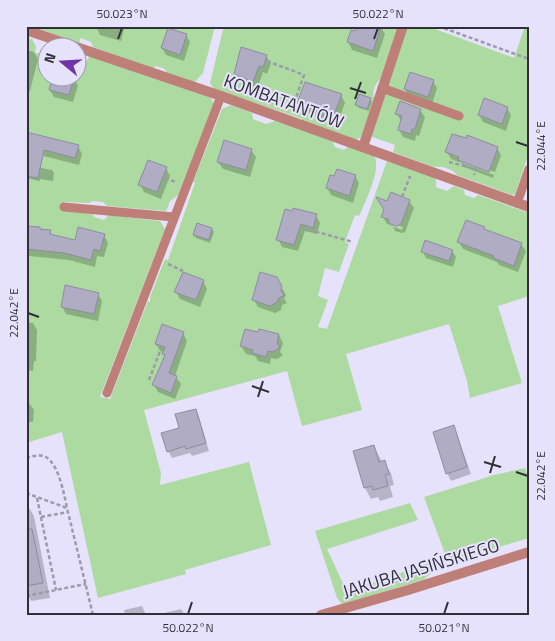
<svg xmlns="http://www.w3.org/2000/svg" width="555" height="641" font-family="'Titillium Web',sans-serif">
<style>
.green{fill:#acdaa1}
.shadow{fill:#0003;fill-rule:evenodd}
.building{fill:#b0acc3;stroke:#8f8ba2}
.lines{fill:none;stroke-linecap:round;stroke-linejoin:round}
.path{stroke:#9d9aac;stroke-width:2.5;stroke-dasharray:4 2.5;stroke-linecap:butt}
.service{stroke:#bf7f79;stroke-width:9}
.minor{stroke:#bf7f79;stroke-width:10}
.ticks{fill:none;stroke:#313039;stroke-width:2}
.labels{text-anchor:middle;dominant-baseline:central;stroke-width:4;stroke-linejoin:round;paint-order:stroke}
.street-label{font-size:18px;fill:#313039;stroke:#e7e2fb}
.neatline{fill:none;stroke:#313039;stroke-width:2}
.ticks-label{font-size:12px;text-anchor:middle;fill:#313039}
</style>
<rect width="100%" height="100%" fill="#e7e2fb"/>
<!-- green -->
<path class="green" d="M 41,26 L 215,26 L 203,73 L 194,83 L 167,73 L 165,69 L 156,66 L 153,69 L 93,47 L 91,42 L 81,38 L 79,43 L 40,29 Z
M 224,26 L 398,26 L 380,79 C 375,84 372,92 374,99 L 361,137 L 356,140 L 302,121 L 302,119 L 291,115 L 214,89 L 210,83 Z
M 408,26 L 427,26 L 514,58 L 525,26 L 529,26 L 529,153 L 515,194 L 512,195 L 457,175 C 451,168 442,166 434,167 L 393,152 L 395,145 L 370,136 Z
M 26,38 L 32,39 L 36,46 L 35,53 L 45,54 L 46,49 L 50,43 L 64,47 L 48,48 L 48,78 L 78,78 L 78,58 L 87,61 L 89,56 L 211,98 L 214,104 L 178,195 L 170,201 L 166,211 L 107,206 L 103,202 L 93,201 L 89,203 L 64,202 L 63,211 L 92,214 L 94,217 L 104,220 L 109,215 L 160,221 L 165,229 L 100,397 L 110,399 L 148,301 L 150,302 L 150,297 L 165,259 L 168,260 L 195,183 L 193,182 L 222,109 L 231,105 L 252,113 L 253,119 L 266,124 L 275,121 L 332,140 L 335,147 L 344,150 L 349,146 C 356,148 366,150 372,154 C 385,163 364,205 359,216 L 355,215 L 345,242 L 349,244 L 339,272 L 325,268 L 318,296 L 328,300 L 318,327 L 327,329 L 387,161 L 436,178 L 436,187 L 447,191 L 454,186 L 464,190 L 465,195 L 474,198 L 478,195 L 529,213 L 529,296 L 498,306 L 522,383 L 470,398 L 467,381 L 449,324 L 346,354 L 362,410 L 302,426 L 287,371 L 144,410 L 161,473 L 160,485 L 249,462 L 271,545 L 185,570 L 186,574 L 98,598 L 62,432 L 26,443 Z
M 525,468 L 529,479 L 529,538 L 448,562 L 424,497 L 494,475 Z
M 410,503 L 418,520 L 327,549 L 347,592 L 431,562 L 434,571 L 423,580 L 342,604 L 337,598 L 315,531 Z"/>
<!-- shadow -->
<path class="shadow" d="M 96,26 L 125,26 L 121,41 L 100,35 Z
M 380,26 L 385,34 L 377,58 L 352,50 L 348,42 L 356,33 Z
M 186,35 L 190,42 L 184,61 L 166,55 L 162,48 Z
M 26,50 L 34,52 L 38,59 L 30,91 L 26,91 Z
M 266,56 L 271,63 L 267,74 L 263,72 L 257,89 L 240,81 L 235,74 Z
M 53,78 L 73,78 L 78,85 L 73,102 L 54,97 L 50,90 Z
M 433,81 L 437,88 L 432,104 L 409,96 L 405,89 Z
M 341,95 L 345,103 L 337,124 L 303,110 L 298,103 Z
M 370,99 L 372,102 L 369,111 L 359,108 L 357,105 Z
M 507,108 L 511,115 L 506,131 L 483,122 L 479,115 Z
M 420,110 L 425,117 L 419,136 L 416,135 L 415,141 L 403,137 L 399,130 L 401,121 L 397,114 Z
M 26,113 L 28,116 L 27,130 L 26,130 Z
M 78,146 L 82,154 L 79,165 L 44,156 L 40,148 Z
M 497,148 L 501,155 L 495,172 L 460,160 L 460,162 L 494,175 L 493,178 L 464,167 L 461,163 L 451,159 L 447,152 Z
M 251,150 L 256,157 L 250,177 L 223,169 L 218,162 Z
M 26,165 L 52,170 L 54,173 L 53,181 L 40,179 L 40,181 L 26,178 Z
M 166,168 L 170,176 L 161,199 L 144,192 L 140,184 Z
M 355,176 L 359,183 L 353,203 L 331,195 L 327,187 Z
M 409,201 L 414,208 L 405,232 L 402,233 L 395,231 L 393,226 L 387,224 L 383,217 L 388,203 ZM 389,222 L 403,227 L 402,230 L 389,225 Z
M 286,211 L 316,215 L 320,223 L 317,234 L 305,231 L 298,251 L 282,247 L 278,239 Z
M 40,228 L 41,231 L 50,232 L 52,236 L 76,242 L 104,235 L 108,243 L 104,257 L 97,256 L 95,267 L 69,260 L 29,256 L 26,251 L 26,235 Z
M 484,228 L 486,231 L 521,244 L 526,251 L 518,272 L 499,265 L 497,262 L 463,249 L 459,242 Z
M 212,229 L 214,232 L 210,243 L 196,238 L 194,235 Z
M 452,251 L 456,257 L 453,267 L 426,258 L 423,252 Z
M 276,278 L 286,295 L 284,299 L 287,303 L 282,305 L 281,310 L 275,313 L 258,307 L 254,300 Z
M 203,281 L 207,289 L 200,307 L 180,299 L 176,292 Z
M 98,294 L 102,301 L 98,321 L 66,314 L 62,306 Z
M 26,322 L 33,323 L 37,330 L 36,361 L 34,361 L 33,371 L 26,370 Z
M 183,333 L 187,341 L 175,376 L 181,384 L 175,399 L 158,392 L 154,385 L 165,357 L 164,353 L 160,351 L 156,344 Z
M 279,335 L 283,343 L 280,352 L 283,355 L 277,359 L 271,358 L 270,364 L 258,361 L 255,356 L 246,354 L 241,346 Z
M 26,399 L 34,410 L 33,422 L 28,422 L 28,425 L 26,425 Z
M 195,410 L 199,417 L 209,451 L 192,456 L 190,453 L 172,458 L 168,451 L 181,429 Z
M 453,427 L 457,434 L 471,474 L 451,481 L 447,473 Z
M 374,446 L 382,462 L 384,462 L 391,473 L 394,485 L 390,486 L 393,497 L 380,501 L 378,497 L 371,499 L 365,488 L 355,452 Z
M 26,503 L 34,516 L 50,598 L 31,601 L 26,592 Z
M 142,606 L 146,615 L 149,615 L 125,615 L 124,610 Z
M 181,609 L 185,615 L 156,615 Z"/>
<!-- building -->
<path class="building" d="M 357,26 L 381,26 L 373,51 L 347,42 L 351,30 L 355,31 Z
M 168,28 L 187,34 L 180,55 L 161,48 Z
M 241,47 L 267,55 L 263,67 L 259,66 L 253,82 L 234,74 Z
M 410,72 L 434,80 L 428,97 L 404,89 Z
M 52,78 L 74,78 L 69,95 L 49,90 Z
M 305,82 L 342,94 L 333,117 L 297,103 Z
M 359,94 L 371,98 L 367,109 L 355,105 Z
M 484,98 L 508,107 L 502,124 L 478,115 Z
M 400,101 L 421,109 L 415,129 L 412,129 L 411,134 L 398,130 L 402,116 L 395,114 Z
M 26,132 L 79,145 L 75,158 L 44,150 L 38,178 L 26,176 Z
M 452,134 L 466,138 L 467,135 L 498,147 L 489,172 L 458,160 L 459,157 L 445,152 Z
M 224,140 L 252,149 L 246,170 L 217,162 Z
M 148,160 L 167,167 L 157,192 L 138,185 Z
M 337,169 L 356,175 L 349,196 L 326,188 L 330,175 L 334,176 Z
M 391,192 L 410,200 L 401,224 L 397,226 L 390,224 L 388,219 L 381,217 L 384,210 L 376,197 L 387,201 Z
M 293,208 L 317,214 L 313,228 L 301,224 L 294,245 L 276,240 L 285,209 L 292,211 Z
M 466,220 L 485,227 L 484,229 L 522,243 L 514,266 L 493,258 L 494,256 L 457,242 Z
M 197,223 L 212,228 L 209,240 L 193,235 Z
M 26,226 L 40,227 L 40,229 L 51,230 L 50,234 L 75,240 L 78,227 L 105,234 L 100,251 L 94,249 L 91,260 L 64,253 L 26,249 Z
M 425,240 L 453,250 L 449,261 L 421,252 Z
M 183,272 L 204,280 L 196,300 L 174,292 Z
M 260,272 L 277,277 L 282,286 L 281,291 L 284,295 L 279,298 L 277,302 L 270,306 L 252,300 Z
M 65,285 L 99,293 L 94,314 L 61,307 Z
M 162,324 L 184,332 L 169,373 L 177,376 L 171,393 L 152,385 L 165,355 L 162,354 L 165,347 L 155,344 Z
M 245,329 L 258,332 L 259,329 L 279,334 L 277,343 L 280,348 L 272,352 L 268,351 L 266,357 L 252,353 L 253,350 L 240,346 Z
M 196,409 L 206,443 L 186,449 L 185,446 L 167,452 L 161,433 L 179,428 L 175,414 Z
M 454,425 L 467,467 L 446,474 L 433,432 Z
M 374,445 L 379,462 L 385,460 L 389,474 L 385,475 L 388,486 L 373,490 L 372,486 L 364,488 L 353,451 Z
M 26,529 L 32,529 L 43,583 L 26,586 Z"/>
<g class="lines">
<!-- path -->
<path class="path" d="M 438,26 L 529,59
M 354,29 L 355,26
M 267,61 L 304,75 L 293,106 L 295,109
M 449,162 L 476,169 L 474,175
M 165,178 L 176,182
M 402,197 L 410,176
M 303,228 L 353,242
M 168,264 L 183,271
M 149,380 L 160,351
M 26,458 C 33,456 40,454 46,457 C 59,465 64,494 67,508
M 26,493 L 67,508 L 93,615
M 37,498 L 56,590
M 41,517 L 68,512
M 26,596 L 86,584"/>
<!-- service -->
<path class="service" d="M 382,88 L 459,116
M 517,203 L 529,169
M 64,207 L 174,217
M 107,393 L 221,96"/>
<!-- minor -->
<path class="minor" d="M 26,30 L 221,96 L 529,207
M 363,147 L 403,26
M 321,615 L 408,590 L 529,552"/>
</g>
<!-- ticks -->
<path class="ticks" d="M 118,39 L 122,28M 374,39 L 378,28M 350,88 L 366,93M 355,99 L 361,82M 516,142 L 528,146M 28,313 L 39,317M 252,386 L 269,392M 258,397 L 263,381M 484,462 L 501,467M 516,472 L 528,476M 490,473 L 495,456M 188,614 L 192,602M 444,614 L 448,602"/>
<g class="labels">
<!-- street labels -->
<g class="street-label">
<text transform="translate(284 101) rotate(20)">KOMBATANTÓW</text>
<text transform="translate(421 568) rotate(-17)">JAKUBA JASIŃSKIEGO</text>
</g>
</g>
<!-- border -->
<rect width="555" height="641" fill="none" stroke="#e7e2fb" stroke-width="55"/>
<!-- north arrow -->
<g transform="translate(62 62) rotate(288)"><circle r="24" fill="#e7e2fb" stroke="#9e9bad"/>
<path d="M0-4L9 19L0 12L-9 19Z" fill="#7033a8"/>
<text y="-8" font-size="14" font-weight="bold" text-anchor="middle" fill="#313039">N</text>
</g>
<rect x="28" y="28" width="500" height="586" class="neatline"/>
<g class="ticks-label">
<text x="122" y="18">50.023°N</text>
<text x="378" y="18">50.022°N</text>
<text transform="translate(541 146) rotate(-90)" y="4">22.044°E</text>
<text transform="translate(14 313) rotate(-90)" y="4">22.042°E</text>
<text transform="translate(541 476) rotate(-90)" y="4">22.042°E</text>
<text x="188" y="632">50.022°N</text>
<text x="444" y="632">50.021°N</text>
</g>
</svg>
